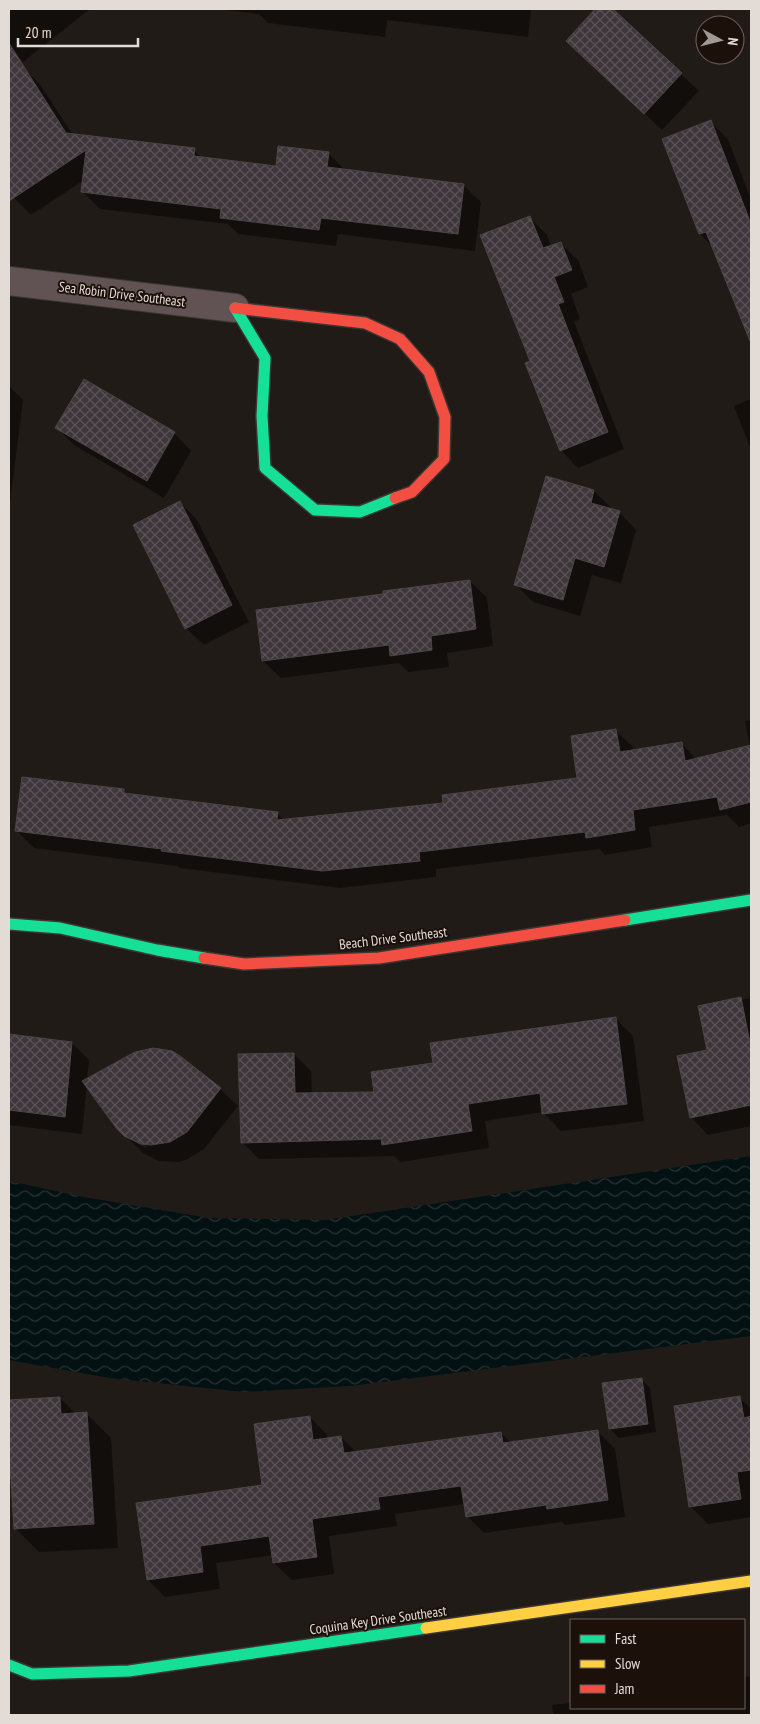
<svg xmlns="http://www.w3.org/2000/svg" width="760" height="1724" font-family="'PT Sans Narrow',sans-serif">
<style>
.water{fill:url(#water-waves)}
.shadow{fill:#0007}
.building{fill:url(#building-cross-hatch);stroke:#4a4647}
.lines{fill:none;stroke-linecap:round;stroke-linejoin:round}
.street-casing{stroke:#3b3633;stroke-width:30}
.fast-casing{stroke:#3b3633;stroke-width:14}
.slow-casing{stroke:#3b3633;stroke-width:14}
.jam-casing{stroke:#3b3633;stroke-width:14}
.street{stroke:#615354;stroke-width:28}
.fast{stroke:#16e098;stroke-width:11}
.slow{stroke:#ffcf43;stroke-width:11}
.jam{stroke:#f24e42;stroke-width:11}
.labels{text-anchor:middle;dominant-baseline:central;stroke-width:4;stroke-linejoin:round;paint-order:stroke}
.street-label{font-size:14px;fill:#e3dbd6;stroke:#1c110a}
</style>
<defs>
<pattern id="water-waves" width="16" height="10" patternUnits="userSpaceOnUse" patternTransform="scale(1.25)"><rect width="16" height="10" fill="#031112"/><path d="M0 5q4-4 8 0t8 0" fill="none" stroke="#283334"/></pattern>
<pattern id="building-cross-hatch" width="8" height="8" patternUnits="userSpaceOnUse" patternTransform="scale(1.25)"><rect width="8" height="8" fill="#3e363b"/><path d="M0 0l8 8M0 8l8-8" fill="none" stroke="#5a5257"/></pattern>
</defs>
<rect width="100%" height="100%" fill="#211b17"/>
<!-- water -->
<path class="water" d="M 751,1156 L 751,1336 L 350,1386 L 244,1392 L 109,1378 L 9,1360 L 9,1181 L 84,1197 L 209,1218 L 325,1220 Z"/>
<!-- shadow -->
<path class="shadow" d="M 9,9 L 90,9 L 23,62 L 9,47 Z
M 218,9 L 531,9 L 528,37 L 387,20 L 385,37 L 268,23 L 259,14 Z
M 597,9 L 611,9 L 699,91 L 662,130 L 568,41 Z
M 24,68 L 41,86 L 73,135 L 194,150 L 203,159 L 277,168 L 328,153 L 346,171 L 463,185 L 481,202 L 475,251 L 338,234 L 336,246 L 238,234 L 228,224 L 100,209 L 82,191 L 84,180 L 31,215 L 14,198 L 9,190 L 9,79 Z
M 710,122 L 728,139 L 751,200 L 751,342 L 713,247 L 700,234 Z
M 529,217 L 547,235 L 551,246 L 560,243 L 578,260 L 588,287 L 571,294 L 580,319 L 574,322 L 624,449 L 578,468 L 561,450 L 532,362 Z
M 9,386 L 23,400 L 9,510 Z
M 751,399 L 751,450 L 734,406 Z
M 56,427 L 174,433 L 191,451 L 164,498 L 74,445 Z
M 594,491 L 611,508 L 610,510 L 619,512 L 636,530 L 621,583 L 592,575 L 580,616 L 533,602 L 516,585 Z
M 180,502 L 197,520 L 249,622 L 204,645 L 186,628 Z
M 470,581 L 487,598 L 493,646 L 447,653 L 449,667 L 408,672 L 399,663 L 281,678 L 263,661 L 257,611 L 384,595 Z
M 751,720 L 751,823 L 739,827 L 727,815 L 649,827 L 652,847 L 605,855 L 599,849 L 436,869 L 436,877 L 340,888 L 180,868 L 177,866 L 34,848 L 17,831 L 124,790 L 128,794 L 277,813 L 285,821 L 445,804 L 579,779 L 615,730 L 633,747 L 633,751 L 681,743 L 697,760 L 750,747 L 745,721 Z
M 740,998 L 742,1000 L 751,998 L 751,1126 L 708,1135 L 691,1117 L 709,1051 Z
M 616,1019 L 633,1036 L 644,1121 L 561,1131 L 543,1112 L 485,1121 L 489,1148 L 401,1162 L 394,1156 L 259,1159 L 242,1142 L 294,1054 L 311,1071 L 312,1094 L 375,1093 L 434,1064 Z
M 9,1035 L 72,1043 L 89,1060 L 87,1080 L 179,1057 L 220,1089 L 238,1106 L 204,1149 L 188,1159 L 179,1162 L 159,1161 L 143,1153 L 130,1140 L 146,1148 L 147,1146 L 127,1136 L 127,1138 L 118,1128 L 87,1084 L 82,1134 L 9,1125 Z
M 641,1379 L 650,1388 L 656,1432 L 619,1438 L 610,1429 Z
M 60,1398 L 76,1414 L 87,1414 L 111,1438 L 118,1548 L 39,1552 L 15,1528 L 9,1429 L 9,1401 Z
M 740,1398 L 751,1409 L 751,1517 L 708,1524 L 691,1507 Z
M 310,1417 L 327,1435 L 327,1439 L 341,1437 L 356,1452 L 501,1433 L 511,1443 L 597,1431 L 615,1449 L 625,1517 L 565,1525 L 562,1522 L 484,1533 L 467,1516 L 465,1504 L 395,1514 L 397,1526 L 329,1536 L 334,1574 L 292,1580 L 274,1563 L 273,1555 L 216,1563 L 220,1589 L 165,1597 L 148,1580 L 264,1486 Z
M 751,1676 L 751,1715 L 553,1715 L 552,1705 L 571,1703 L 571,1708 L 744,1708 L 744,1677 Z"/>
<!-- building -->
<path class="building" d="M 595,9 L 613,9 L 682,73 L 644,114 L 566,41 Z
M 9,43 L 66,133 L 195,148 L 194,156 L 276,166 L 278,146 L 329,152 L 327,167 L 464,184 L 458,234 L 321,218 L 319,230 L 220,218 L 221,209 L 81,192 L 86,150 L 9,201 Z
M 711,120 L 751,224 L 751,340 L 750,341 L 706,232 L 699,234 L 662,139 Z
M 530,216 L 543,248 L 561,242 L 572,270 L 554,277 L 564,302 L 558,304 L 608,432 L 560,451 L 525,363 L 530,361 L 480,235 Z
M 84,379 L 175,432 L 147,481 L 55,428 Z
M 546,476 L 594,490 L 591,503 L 620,511 L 604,567 L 575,558 L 563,600 L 514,585 Z
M 180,501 L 232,605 L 185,629 L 133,525 Z
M 470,580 L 476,629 L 431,636 L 432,650 L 390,656 L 389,645 L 262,661 L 256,610 L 383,594 L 383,591 Z
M 616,729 L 620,752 L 682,742 L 685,761 L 751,745 L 751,802 L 720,810 L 717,797 L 633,810 L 635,830 L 586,838 L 585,832 L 419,852 L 420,861 L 322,871 L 161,851 L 162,849 L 15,831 L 22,777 L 124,789 L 124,793 L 278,812 L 277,820 L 443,803 L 442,795 L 577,778 L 571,736 Z
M 741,997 L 751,1048 L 751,1105 L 690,1118 L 677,1056 L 707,1050 L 698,1006 Z
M 616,1017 L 627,1104 L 542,1114 L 540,1093 L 468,1104 L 472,1131 L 382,1145 L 381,1139 L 241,1143 L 238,1054 L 294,1053 L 295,1093 L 374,1092 L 371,1072 L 433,1063 L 430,1043 Z
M 9,1034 L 72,1042 L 65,1117 L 9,1110 Z
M 153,1048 L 172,1051 L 180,1056 L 221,1088 L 187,1132 L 170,1142 L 151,1145 L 141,1144 L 124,1136 L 117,1129 L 82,1081 L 135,1052 Z
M 642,1378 L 648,1424 L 609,1429 L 602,1383 Z
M 740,1396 L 744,1418 L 751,1416 L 751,1470 L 737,1472 L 741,1499 L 689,1507 L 674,1406 Z
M 60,1397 L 61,1414 L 87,1412 L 94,1524 L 14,1529 L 9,1449 L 9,1400 Z
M 310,1416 L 313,1440 L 341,1436 L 344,1453 L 501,1432 L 503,1443 L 598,1430 L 608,1500 L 547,1509 L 546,1505 L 466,1517 L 461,1486 L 378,1497 L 380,1509 L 312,1519 L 317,1557 L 273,1563 L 269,1536 L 200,1546 L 203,1572 L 147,1580 L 136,1503 L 262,1485 L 254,1424 Z"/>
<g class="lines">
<!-- street casing -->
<g class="street-casing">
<path id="street" d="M 9,281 L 235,308"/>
</g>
<!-- fast casing -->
<g class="fast-casing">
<path id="fast" d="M 235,308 L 265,358 L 262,416 L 265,468 L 315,510 L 360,512 L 395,498
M 625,920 L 751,900
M 9,924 L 60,928 L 157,950 L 204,958
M 9,1665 L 32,1674 L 129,1671 L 426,1628"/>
</g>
<!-- slow casing -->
<g class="slow-casing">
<path id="slow" d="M 426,1628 L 751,1581"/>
</g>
<!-- jam casing -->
<g class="jam-casing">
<path id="jam" d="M 235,308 L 365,323 L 400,339 L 429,372 L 445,417 L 444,459 L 412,492 L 395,498
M 204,958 L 244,964 L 379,958 L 625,920"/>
</g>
<!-- street -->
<use href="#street" class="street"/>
<!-- fast -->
<use href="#fast" class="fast"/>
<!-- slow -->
<use href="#slow" class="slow"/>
<!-- jam -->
<use href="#jam" class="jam"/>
</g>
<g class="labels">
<!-- street labels -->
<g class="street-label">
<text transform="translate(122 294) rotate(7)">Sea Robin Drive Southeast</text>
<text transform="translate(393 938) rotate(-7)">Beach Drive Southeast</text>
<text transform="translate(378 1620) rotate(-8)">Coquina Key Drive Southeast</text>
</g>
</g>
<!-- border -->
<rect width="760" height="1724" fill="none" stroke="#e3dbd6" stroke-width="20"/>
<!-- legend -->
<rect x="570" y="1619" width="175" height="90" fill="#1c110a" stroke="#6c625c"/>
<rect x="580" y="1635" width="25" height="8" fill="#16e098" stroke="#6c625c"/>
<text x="615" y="1644" font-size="15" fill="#e3dbd6">Fast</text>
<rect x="580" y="1660" width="25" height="8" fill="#ffcf43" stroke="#6c625c"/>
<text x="615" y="1669" font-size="15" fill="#e3dbd6">Slow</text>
<rect x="580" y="1685" width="25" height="8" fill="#f24e42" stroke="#6c625c"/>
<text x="615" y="1694" font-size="15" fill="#e3dbd6">Jam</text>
<!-- north arrow -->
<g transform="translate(720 40) rotate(97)"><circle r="24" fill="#1c110a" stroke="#6c625c"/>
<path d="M0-4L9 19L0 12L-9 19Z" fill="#9f9893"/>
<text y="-8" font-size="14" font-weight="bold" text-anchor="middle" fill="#e3dbd6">N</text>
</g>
<!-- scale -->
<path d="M18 38v8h120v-8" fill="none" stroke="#e3dbd6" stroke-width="2.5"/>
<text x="25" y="38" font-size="15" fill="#e3dbd6" stroke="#1c110a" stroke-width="4" paint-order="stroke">20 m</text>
</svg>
